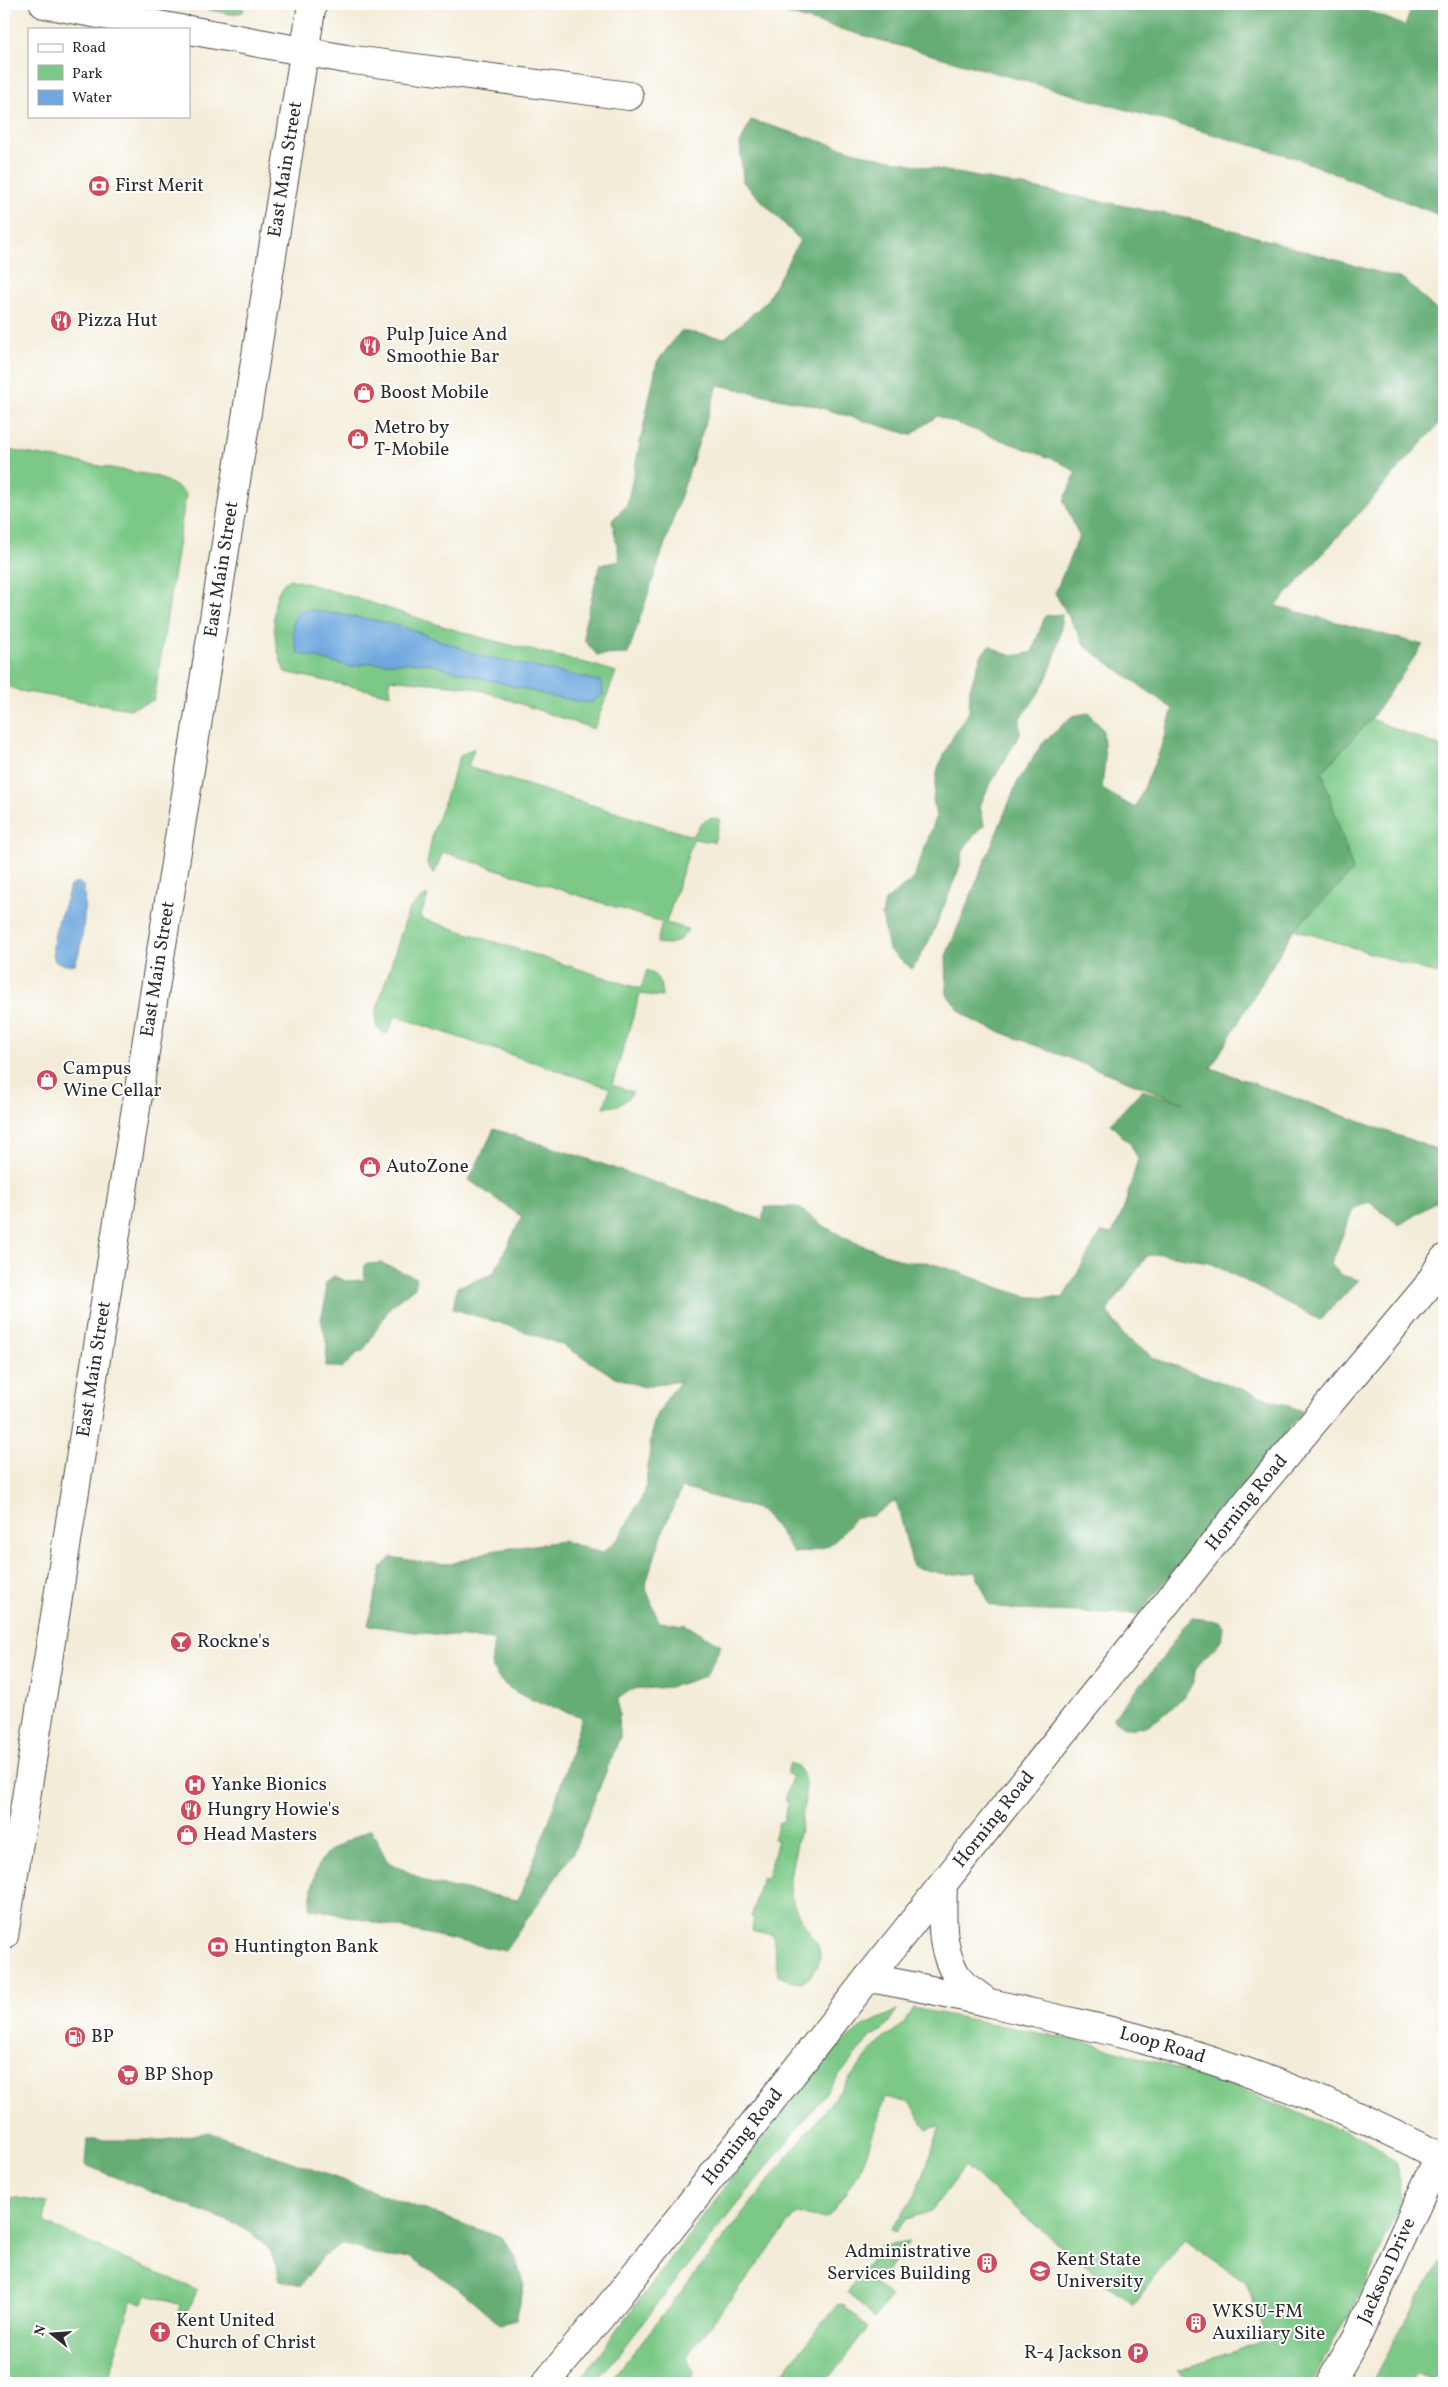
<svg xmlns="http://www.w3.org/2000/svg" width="1448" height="2387" font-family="Vollkorn,serif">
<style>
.green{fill:#7cc987;stroke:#547a59}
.forest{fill:#65ad74;stroke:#486c50}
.water{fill:#6ea8de;stroke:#4c6a84}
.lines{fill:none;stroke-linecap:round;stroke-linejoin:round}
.minor-casing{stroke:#494845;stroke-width:30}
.major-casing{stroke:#494845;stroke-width:30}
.minor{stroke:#fff;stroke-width:28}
.major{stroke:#fff;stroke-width:28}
.labels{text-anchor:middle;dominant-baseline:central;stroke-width:4;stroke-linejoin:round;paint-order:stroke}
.street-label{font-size:19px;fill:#2b2b2b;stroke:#fff}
.poi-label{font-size:19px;fill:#2b2b2b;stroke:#fff;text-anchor:start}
</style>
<rect width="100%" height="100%" fill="#fff"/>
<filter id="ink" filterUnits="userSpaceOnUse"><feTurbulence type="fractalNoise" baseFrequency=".02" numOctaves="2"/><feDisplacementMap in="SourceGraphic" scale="10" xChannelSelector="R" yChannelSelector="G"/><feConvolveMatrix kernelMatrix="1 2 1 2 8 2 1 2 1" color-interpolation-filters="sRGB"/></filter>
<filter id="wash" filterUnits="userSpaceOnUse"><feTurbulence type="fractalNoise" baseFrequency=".0096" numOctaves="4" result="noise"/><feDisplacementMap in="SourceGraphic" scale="20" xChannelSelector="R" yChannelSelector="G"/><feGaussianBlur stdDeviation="1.12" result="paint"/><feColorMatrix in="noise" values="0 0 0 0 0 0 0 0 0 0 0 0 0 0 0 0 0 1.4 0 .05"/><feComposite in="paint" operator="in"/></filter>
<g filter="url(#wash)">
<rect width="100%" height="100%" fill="#f3ecd8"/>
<!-- green -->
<path class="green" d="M 176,4 L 244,4 L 243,12 L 231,14 Z
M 4,449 L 156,476 L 176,486 L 186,494 L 154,700 L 130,709 L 20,691 L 4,685 Z
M 290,579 C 357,596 421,621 487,639 C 530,651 574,658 616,672 L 594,729 L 471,687 L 389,679 L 391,695 L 285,672 C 275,651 264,592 290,579 Z
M 1371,719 L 1444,748 L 1444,976 L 1294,929 L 1353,871 L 1322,772 Z
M 472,749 L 474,749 L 468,767 L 692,836 C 701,826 704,815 720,819 L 714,842 L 693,839 L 666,923 L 688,929 C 681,942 671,946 657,943 L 662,922 L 443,852 L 434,874 L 427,864 L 433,832 L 460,756 Z
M 425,896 L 428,896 L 420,918 L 641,989 L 647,970 C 659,976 662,985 662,997 L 640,994 L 612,1085 L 633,1092 C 626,1103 617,1107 604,1107 L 610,1088 L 395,1016 L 387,1034 C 372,1030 375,1017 378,1005 L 409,909 Z
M 790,1763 C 793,1765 798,1767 800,1769 C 815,1787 792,1855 790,1880 C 789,1901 798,1916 810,1932 C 813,1937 818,1942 819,1948 C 821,1957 820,1962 815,1970 C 804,1987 794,1985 778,1975 L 773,1935 L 752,1930 L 754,1919 L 751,1918 L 762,1877 L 767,1878 L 778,1840 L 774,1839 L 779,1822 L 783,1822 L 789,1801 L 785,1800 L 792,1776 L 787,1774 Z
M 913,2008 L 1089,2043 L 1155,2062 L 1216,2080 L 1374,2143 L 1396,2164 L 1400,2181 L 1399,2207 L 1364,2287 L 1311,2383 L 1196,2383 L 1177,2370 L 1267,2340 L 1246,2282 L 1184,2239 L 1133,2305 L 965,2167 L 932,2211 L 906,2219 L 895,2232 L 891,2230 L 910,2203 L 923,2177 L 940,2127 L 933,2127 L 927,2130 L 910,2103 L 885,2097 L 863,2164 L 844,2196 L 826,2219 L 797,2213 L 687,2356 L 693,2373 L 690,2383 L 609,2383 L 877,2044 L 903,2024 Z
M 897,2010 L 884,2029 L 870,2037 L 595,2383 L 577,2383 L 796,2093 L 833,2051 L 862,2027 Z
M 12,2197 L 47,2203 L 44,2223 L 197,2290 L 185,2319 L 178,2316 L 181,2305 L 146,2294 L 143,2303 L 132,2300 L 106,2383 L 84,2383 L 61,2376 L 58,2383 L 4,2383 L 4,2253 Z
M 909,2242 L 876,2285 L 890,2297 L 874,2319 L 847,2292 L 880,2247 Z
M 1444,2259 L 1444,2383 L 1436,2383 L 1416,2373 L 1409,2383 L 1372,2383 L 1427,2282 Z
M 838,2304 L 843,2305 L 868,2327 L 825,2383 L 783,2383 L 780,2376 Z"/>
<!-- forest -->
<path class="forest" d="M 752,4 L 919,4 L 933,8 L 937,4 L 1353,4 L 1405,26 L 1413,4 L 1444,4 L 1444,217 L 1293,157 Z
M 751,120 L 866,155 L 1201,221 L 1405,280 L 1444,318 L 1444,418 L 1276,606 L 1423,645 L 1371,719 L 1322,772 L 1353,871 L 1294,929 L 1211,1068 L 1444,1152 L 1444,1197 L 1399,1225 L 1369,1202 L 1353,1209 L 1331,1264 L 1341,1275 L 1359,1280 L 1320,1320 L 1209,1262 L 1161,1254 L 1147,1256 L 1107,1311 L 1125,1337 L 1156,1359 L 1303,1411 L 1139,1614 L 1015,1610 L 990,1605 L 975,1572 L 948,1575 L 913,1567 L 896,1500 L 872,1516 L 855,1517 C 835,1545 827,1551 793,1553 L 780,1532 L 761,1510 L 682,1488 L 666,1523 L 645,1586 L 659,1622 L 686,1625 L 721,1645 L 706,1676 L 670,1687 L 630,1690 L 618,1699 L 620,1737 L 573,1853 L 505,1951 L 310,1908 C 310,1894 315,1865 325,1855 C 335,1845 358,1836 371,1829 L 387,1861 L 429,1883 L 518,1900 L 549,1821 L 582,1717 C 558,1708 495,1695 492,1663 C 491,1656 494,1647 494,1640 L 414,1632 L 368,1625 L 382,1566 L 391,1557 L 428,1563 L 451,1564 L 490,1551 L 563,1541 L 602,1553 L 619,1538 L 645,1492 L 653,1422 L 670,1394 L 681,1381 L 643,1387 L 613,1376 L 563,1345 L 500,1323 L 453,1309 L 457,1287 L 493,1274 L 522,1217 L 469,1180 L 494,1129 L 585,1158 L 762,1220 L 765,1207 L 798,1207 L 822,1225 L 849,1240 L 906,1262 L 926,1262 L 956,1271 L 1005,1290 L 1030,1297 L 1063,1298 L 1101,1232 L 1112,1234 L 1123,1211 L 1138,1159 L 1131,1145 L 1110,1124 L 1142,1090 L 1184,1103 L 975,1022 L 961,1012 L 947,995 L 946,956 L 1017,783 L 1042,744 L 1072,716 L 1089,713 L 1103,730 L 1105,759 L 1102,789 L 1135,808 L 1159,753 L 1173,709 L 1086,647 L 1055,593 L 1079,536 L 1064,501 L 1076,472 L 1058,461 L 937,416 L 911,435 L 815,406 L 718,385 L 628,654 L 597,655 L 585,641 L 584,628 L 600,565 L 620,561 L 612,520 L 627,505 L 657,362 L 681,331 L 725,338 L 766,302 L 800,240 L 743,182 L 740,144 Z
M 1062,614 C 1060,653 1046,689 1020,718 L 1020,734 L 987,790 L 980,806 L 984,825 C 978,832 969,840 964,849 C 961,856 961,864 958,871 C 944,904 933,941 912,969 L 889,950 L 882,916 L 885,901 L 913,879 L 936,818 L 933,799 L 938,768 L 956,730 L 969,712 L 970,688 L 982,654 L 990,645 C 1005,657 1015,657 1032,652 L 1045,616 Z
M 381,1263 L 417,1278 L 415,1287 L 391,1306 L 363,1351 L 356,1354 L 343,1368 L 326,1366 L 327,1343 L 321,1319 L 326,1298 L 325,1284 L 333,1276 L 346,1281 L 364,1280 L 365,1264 Z
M 1192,1618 L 1219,1621 L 1224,1627 C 1223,1649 1206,1650 1197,1666 C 1194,1671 1195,1679 1192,1684 C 1180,1705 1134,1749 1113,1717 L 1160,1662 L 1183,1627 Z
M 209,2132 L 502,2238 L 515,2256 L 524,2286 L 516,2320 L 500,2324 L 458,2288 L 410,2257 L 388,2258 L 342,2244 L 323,2256 L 301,2285 L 280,2280 C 273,2250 269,2248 245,2228 L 85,2165 L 87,2140 L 165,2140 Z"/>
<!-- water -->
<path class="water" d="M 311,610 L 380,621 L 410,629 L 481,656 L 591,679 L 602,682 L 603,695 L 590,703 L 554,697 L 425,663 L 370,663 L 350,667 L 298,653 L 293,634 L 293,620 L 300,611 Z
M 78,882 L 84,887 C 86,905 83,948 75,964 L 65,965 L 55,961 C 47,940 65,909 70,886 Z"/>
</g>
<g filter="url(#ink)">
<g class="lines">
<!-- minor casing -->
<g class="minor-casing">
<g id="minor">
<path d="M 44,4 L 180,29"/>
<path d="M 189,30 L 346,59 L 629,96"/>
<path d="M 943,1884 C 942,1918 939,1955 962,1983 C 968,1989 977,1994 984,2000"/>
<path id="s1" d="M 868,1978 C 925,1987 981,2001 1038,2014 C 1074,2023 1110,2030 1145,2040 C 1248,2069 1350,2108 1444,2159"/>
<path id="s2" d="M 546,2383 L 617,2297 L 868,1978 L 1251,1497 L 1427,1287 L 1444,1259"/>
<path id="s3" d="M 1330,2383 L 1357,2337 L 1439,2156"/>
</g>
</g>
<!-- major casing -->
<g class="major-casing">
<g id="major">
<path id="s4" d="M 4,1936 L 312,4"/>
</g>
</g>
<!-- minor -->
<use href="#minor" class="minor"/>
<!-- major -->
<use href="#major" class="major"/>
</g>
</g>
<!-- icons -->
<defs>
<g id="bank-disc" transform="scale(1.125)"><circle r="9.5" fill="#d1495b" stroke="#fff"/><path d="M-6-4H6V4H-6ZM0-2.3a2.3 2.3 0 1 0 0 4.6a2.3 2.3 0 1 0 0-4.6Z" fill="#fff"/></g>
<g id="restaurant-disc" transform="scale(1.125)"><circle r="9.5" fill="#d1495b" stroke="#fff"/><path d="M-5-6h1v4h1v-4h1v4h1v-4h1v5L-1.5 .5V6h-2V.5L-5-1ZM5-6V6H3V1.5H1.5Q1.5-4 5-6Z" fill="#fff"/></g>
<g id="shop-disc" transform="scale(1.125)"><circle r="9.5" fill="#d1495b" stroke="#fff"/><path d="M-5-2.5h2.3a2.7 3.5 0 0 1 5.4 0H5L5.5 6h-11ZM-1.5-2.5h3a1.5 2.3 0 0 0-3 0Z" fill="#fff"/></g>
<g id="bar-disc" transform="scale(1.125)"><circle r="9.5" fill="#d1495b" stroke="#fff"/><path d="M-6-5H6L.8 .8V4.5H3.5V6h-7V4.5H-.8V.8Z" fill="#fff"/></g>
<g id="hospital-disc" transform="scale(1.125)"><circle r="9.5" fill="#d1495b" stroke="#fff"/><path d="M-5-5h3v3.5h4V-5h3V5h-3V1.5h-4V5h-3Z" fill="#fff"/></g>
<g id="fuel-disc" transform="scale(1.125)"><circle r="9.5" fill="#d1495b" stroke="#fff"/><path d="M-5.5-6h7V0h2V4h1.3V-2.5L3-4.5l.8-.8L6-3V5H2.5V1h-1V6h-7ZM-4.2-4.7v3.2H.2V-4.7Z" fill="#fff"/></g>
<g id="supermarket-disc" transform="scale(1.125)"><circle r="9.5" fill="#d1495b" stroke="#fff"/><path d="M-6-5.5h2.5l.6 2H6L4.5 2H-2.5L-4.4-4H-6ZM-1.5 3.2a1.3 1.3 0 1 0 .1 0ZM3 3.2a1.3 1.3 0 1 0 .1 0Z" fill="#fff"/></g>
<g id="building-disc" transform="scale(1.125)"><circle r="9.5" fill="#d1495b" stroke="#fff"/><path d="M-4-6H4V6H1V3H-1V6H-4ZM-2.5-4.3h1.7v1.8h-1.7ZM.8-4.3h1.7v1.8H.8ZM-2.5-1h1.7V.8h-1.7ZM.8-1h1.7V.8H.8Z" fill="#fff"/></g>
<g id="university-disc" transform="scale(1.125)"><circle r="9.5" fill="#d1495b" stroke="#fff"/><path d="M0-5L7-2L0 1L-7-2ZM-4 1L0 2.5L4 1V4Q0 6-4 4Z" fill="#fff"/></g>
<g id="church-disc" transform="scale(1.125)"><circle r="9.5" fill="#d1495b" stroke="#fff"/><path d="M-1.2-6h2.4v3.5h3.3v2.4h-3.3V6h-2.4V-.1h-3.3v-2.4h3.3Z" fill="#fff"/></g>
<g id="parking-disc" transform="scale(1.125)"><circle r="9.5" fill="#d1495b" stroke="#fff"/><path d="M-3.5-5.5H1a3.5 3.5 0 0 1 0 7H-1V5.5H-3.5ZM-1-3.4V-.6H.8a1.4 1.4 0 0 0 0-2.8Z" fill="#fff"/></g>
</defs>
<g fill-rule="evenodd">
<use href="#bank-disc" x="99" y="186"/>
<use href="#restaurant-disc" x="61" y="321"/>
<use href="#restaurant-disc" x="370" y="346"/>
<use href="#shop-disc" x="364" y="393"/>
<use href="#shop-disc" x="358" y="439"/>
<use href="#shop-disc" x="47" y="1080"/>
<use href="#shop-disc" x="370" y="1167"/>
<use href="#bar-disc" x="181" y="1642"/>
<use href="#hospital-disc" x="195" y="1785"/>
<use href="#restaurant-disc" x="191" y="1810"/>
<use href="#shop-disc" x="187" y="1835"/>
<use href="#bank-disc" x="218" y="1947"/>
<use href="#fuel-disc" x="75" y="2037"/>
<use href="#supermarket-disc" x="128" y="2075"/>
<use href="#building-disc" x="987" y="2263"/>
<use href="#university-disc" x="1040" y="2271"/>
<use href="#building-disc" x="1196" y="2323"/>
<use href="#church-disc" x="160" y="2332"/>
<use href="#parking-disc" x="1138" y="2353"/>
</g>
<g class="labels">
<!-- street labels -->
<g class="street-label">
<text stroke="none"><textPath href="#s4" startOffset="1789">East Main Street</textPath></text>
<text stroke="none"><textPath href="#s4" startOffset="1384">East Main Street</textPath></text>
<text stroke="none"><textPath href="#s4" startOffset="979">East Main Street</textPath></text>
<text stroke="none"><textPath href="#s4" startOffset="574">East Main Street</textPath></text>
<text stroke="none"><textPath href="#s2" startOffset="1125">Horning Road</textPath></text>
<text stroke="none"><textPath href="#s2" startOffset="720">Horning Road</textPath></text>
<text stroke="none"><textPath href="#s1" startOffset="302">Loop Road</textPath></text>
<text stroke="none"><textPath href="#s2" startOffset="315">Horning Road</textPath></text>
<text stroke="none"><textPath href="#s3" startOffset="126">Jackson Drive</textPath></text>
</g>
<!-- poi labels -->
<g class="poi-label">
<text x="115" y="186">First Merit</text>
<text x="77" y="321">Pizza Hut</text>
<text x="386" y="335">Pulp Juice And<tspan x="386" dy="22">Smoothie Bar</tspan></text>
<text x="380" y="393">Boost Mobile</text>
<text x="374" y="428">Metro by<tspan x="374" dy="22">T-Mobile</tspan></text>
<text x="63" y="1069">Campus<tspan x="63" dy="22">Wine Cellar</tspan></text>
<text x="386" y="1167">AutoZone</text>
<text x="197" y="1642">Rockne's</text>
<text x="211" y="1785">Yanke Bionics</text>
<text x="207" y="1810">Hungry Howie's</text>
<text x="203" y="1835">Head Masters</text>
<text x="234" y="1947">Huntington Bank</text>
<text x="91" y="2037">BP</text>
<text x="144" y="2075">BP Shop</text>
<text x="971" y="2252" text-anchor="end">Administrative<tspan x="971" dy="22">Services Building</tspan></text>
<text x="1056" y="2260">Kent State<tspan x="1056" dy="22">University</tspan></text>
<text x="1212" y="2312">WKSU-FM<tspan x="1212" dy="22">Auxiliary Site</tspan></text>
<text x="176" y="2321">Kent United<tspan x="176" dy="22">Church of Christ</tspan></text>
<text x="1122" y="2353" text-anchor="end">R-4 Jackson</text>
</g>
</g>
<!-- margin -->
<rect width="1448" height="2387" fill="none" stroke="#fff" stroke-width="20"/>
<!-- legend -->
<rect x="28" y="28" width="162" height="90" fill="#ffffff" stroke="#aaaaaa"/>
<rect x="38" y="44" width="25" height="8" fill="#ffffff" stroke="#aaaaaa"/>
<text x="72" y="52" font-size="15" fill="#2b2b2b">Road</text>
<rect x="38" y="65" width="25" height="15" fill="#7cc987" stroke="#aaaaaa"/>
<text x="72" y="78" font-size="15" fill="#2b2b2b">Park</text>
<rect x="38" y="90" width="25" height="15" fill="#6ea8de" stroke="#aaaaaa"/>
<text x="72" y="102" font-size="15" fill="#2b2b2b">Water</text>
<!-- north arrow -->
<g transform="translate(52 2334) rotate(287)" stroke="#ffffff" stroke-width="4" paint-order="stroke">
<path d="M0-4L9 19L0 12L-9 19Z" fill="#2b2b2b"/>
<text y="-8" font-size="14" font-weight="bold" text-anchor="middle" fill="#2b2b2b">N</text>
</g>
</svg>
